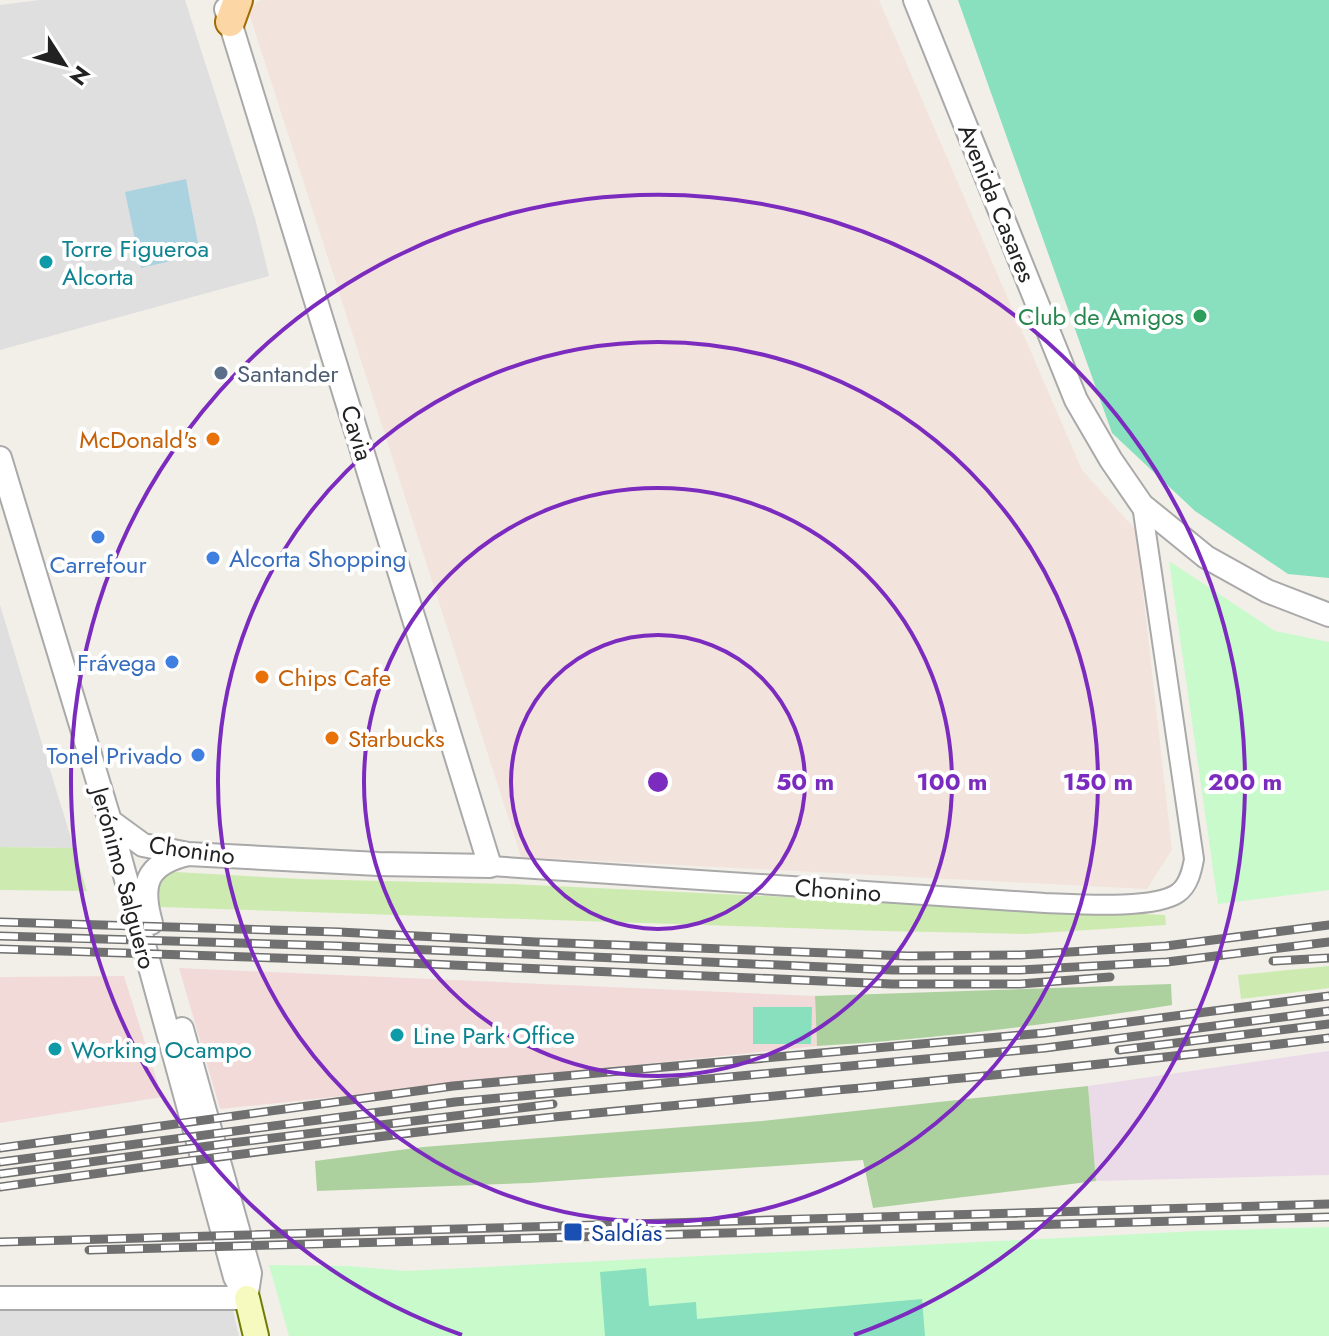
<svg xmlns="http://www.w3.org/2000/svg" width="1329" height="1336" font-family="Jost,sans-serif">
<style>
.residential{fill:#e0dfdf}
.commercial{fill:#f2dad9}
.industrial{fill:#ebdbe8}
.military{fill:#f3e3dd}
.grass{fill:#cdebb0}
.forest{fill:#add19e}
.park{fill:#c8facc}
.pitch{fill:#88e0be}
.water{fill:#aad3df}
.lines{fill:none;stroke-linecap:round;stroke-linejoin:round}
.minor-casing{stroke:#a9a9a9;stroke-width:22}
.tertiary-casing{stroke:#a9a9a9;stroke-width:26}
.secondary-casing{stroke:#707d05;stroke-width:28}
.primary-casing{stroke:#a06b00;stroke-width:32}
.minor{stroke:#fff;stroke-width:18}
.tertiary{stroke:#fff;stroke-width:22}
.secondary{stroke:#f7fabf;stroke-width:24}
.primary{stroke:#fcd6a4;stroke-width:28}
.rail-casing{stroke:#707070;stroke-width:9}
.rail{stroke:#fff;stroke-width:6;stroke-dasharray:18;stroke-linecap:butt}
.ring{fill:none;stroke:#7b2cbf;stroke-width:4}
.culture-dot{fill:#0f9aa8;stroke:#fff;stroke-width:3}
.leisure-dot{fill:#2e9e5b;stroke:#fff;stroke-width:3}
.service-dot{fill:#5c6f8a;stroke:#fff;stroke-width:3}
.food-dot{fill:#e8710a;stroke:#fff;stroke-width:3}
.shop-dot{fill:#3f7fe0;stroke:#fff;stroke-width:3}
.transit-dot{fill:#1a4fb4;stroke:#fff;stroke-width:3}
.labels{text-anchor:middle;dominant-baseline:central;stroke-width:8;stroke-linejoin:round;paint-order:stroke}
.street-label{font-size:24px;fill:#222;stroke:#fff}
.culture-label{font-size:24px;fill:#0d838f;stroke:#fff;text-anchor:start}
.leisure-label{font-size:24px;fill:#27864d;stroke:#fff;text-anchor:end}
.service-label{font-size:24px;fill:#4e5e75;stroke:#fff;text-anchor:start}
.food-label{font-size:24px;fill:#c56008;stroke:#fff;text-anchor:start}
.shop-label{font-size:24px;fill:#366cbe;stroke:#fff;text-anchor:end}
.transit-label{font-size:24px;fill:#164399;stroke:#fff;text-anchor:start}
.centre{fill:#7b2cbf;stroke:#fff;stroke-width:4}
.ring-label{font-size:24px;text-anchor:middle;font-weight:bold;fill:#7b2cbf;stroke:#fff;stroke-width:8;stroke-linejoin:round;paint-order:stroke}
</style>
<rect width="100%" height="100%" fill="#f2efe9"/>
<!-- residential -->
<path class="residential" d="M 39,0 L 185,0 L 255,218 L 269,276 L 0,350 L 0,5 Z
M 0,605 L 40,737 L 74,848 L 0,847 Z
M 232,1306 L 239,1336 L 0,1336 L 0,1311 Z"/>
<!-- commercial -->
<path class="commercial" d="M 179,968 L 815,996 L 817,1046 L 220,1109 Z
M 124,976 L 162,1097 L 0,1123 L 0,977 Z"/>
<!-- industrial -->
<path class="industrial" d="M 1329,1051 L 1329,1175 L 1096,1181 L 1088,1086 Z"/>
<!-- military -->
<path class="military" d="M 263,0 L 879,0 L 1082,470 L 1136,530 L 1172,850 L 1147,889 L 521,857 L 249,13 L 258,1 Z"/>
<!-- grass -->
<path class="grass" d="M 0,847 L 74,848 L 87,891 L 0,890 Z
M 175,872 L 301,879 L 512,884 L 1165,915 L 1166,925 L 1025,934 L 881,931 L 160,907 C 150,891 156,875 175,872 Z
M 1329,966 L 1329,988 L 1241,999 L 1238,975 Z"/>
<!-- forest -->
<path class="forest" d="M 1171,984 L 1172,1005 C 1054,1024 936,1039 817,1046 L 815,996 Z
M 1088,1086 L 1096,1181 L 873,1208 L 863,1160 L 529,1183 L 317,1191 L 315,1161 L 423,1147 L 762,1121 Z"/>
<!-- park -->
<path class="park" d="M 1169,561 L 1275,631 L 1329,642 L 1329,890 L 1218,904 Z
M 1329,1227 L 1329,1336 L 289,1336 L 269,1265 L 348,1266 L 405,1271 L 1197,1231 Z"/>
<!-- pitch -->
<path class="pitch" d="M 958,0 L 1329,0 L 1329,578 L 1288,574 L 1195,511 L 1112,433 Z
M 753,1007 L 812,1007 L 811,1044 L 753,1044 Z
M 646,1268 L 649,1306 L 696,1302 L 697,1319 L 922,1299 L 925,1336 L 605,1336 L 600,1272 Z"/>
<!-- water -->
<path class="water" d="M 186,179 L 200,254 L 141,268 L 125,192 Z"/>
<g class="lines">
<!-- minor casing -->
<g class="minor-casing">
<path id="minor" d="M 490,866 L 1045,903 C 1075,904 1154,910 1178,893 C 1189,885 1192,870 1194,859 L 1142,505"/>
</g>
<!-- tertiary casing -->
<g class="tertiary-casing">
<path id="tertiary" d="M 915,0 L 1076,400 L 1111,460 L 1142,505 L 1206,557 L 1267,591 L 1329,615
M 0,458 L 110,821 L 235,1277 L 247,1298
M 110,821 L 143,845 L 188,854 L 378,864 L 490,866 L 226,9
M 151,923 C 140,884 146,864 188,854
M 182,1029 L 250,1273 L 247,1293
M 0,1298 L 247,1298"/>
</g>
<!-- secondary casing -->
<g class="secondary-casing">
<path id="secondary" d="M 247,1298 L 256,1336"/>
</g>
<!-- primary casing -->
<g class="primary-casing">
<path id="primary" d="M 230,22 L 238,0"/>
</g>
<!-- minor -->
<use href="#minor" class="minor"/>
<!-- tertiary -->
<use href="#tertiary" class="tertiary"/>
<!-- secondary -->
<use href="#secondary" class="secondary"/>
<!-- primary -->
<use href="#primary" class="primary"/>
<!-- rail casing -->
<g class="rail-casing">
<path id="rail" d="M 0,922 L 339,932 L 536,942 L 908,956 L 1021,955 L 1166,946 L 1329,925
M 0,936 L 338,946 L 893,970 L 1020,970 L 1167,962 L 1329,942
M 0,949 L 337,960 L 892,984 L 1020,984 L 1110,977
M 1273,961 L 1329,958
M 1119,1050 L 1329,1024
M 0,1148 L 453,1086 L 1044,1033 L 1329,996
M 0,1162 L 455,1102 L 1045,1048 L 1329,1011
M 0,1174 L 231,1143 L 553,1104
M 0,1187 C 184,1161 369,1136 554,1117 C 812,1092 1071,1070 1329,1038
M 0,1242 L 1329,1204
M 89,1250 L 1329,1217"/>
</g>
<!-- rail -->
<use href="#rail" class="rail"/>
</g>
<!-- distance rings -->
<g class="ring">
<circle cx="658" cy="782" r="147"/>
<circle cx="658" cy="782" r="294"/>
<circle cx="658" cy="782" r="440"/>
<path d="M462 1335A587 587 0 1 1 854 1335"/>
</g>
<!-- markers -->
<g class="culture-dot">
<circle cx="46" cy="262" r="8"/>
<circle cx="397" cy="1035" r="8"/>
<circle cx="55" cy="1049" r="8"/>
</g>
<circle class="leisure-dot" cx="1200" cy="316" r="8"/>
<circle class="service-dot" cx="221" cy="373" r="8"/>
<g class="food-dot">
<circle cx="213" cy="439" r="8"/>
<circle cx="262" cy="677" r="8"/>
<circle cx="332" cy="738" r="8"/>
</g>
<g class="shop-dot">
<circle cx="98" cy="537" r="8"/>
<circle cx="213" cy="558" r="8"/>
<circle cx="172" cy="662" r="8"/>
<circle cx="198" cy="755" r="8"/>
</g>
<rect class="transit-dot" x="563" y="1222" width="20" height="20" rx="4"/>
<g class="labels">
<!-- street labels -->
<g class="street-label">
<text transform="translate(997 203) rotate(68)">Avenida Casares</text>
<text transform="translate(357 433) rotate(73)">Cavia</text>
<text transform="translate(192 850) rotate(8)">Chonino</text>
<text transform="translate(124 878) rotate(75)">Jerónimo Salguero</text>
<text transform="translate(838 890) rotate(4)">Chonino</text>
</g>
<!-- culture labels -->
<g class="culture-label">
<text x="62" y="248">Torre Figueroa<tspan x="62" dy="28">Alcorta</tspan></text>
<text x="413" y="1035">Line Park Office</text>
<text x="71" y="1049">Working Ocampo</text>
</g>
<!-- leisure labels -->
<g class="leisure-label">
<text x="1184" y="316">Club de Amigos</text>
</g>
<!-- service labels -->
<g class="service-label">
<text x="237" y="373">Santander</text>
</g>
<!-- food labels -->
<g class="food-label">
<text x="197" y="439" text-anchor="end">McDonald's</text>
<text x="278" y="677">Chips Cafe</text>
<text x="348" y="738">Starbucks</text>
</g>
<!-- shop labels -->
<g class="shop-label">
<text x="229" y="558" text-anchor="start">Alcorta Shopping</text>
<text x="98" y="564" text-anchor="middle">Carrefour</text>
<text x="156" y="662">Frávega</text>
<text x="182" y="755">Tonel Privado</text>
</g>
<!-- transit labels -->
<g class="transit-label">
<text x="591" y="1232">Saldías</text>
</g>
</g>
<circle cx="658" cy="782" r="12" class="centre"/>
<g class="ring-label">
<text x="805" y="790">50 m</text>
<text x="952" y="790">100 m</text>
<text x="1098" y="790">150 m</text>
<text x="1245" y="790">200 m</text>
</g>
<!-- north arrow -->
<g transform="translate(64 64) rotate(126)" stroke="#ffffff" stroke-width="6" paint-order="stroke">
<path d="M0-6L14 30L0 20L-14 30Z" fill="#222222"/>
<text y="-12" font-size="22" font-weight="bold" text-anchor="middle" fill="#222222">N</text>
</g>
</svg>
